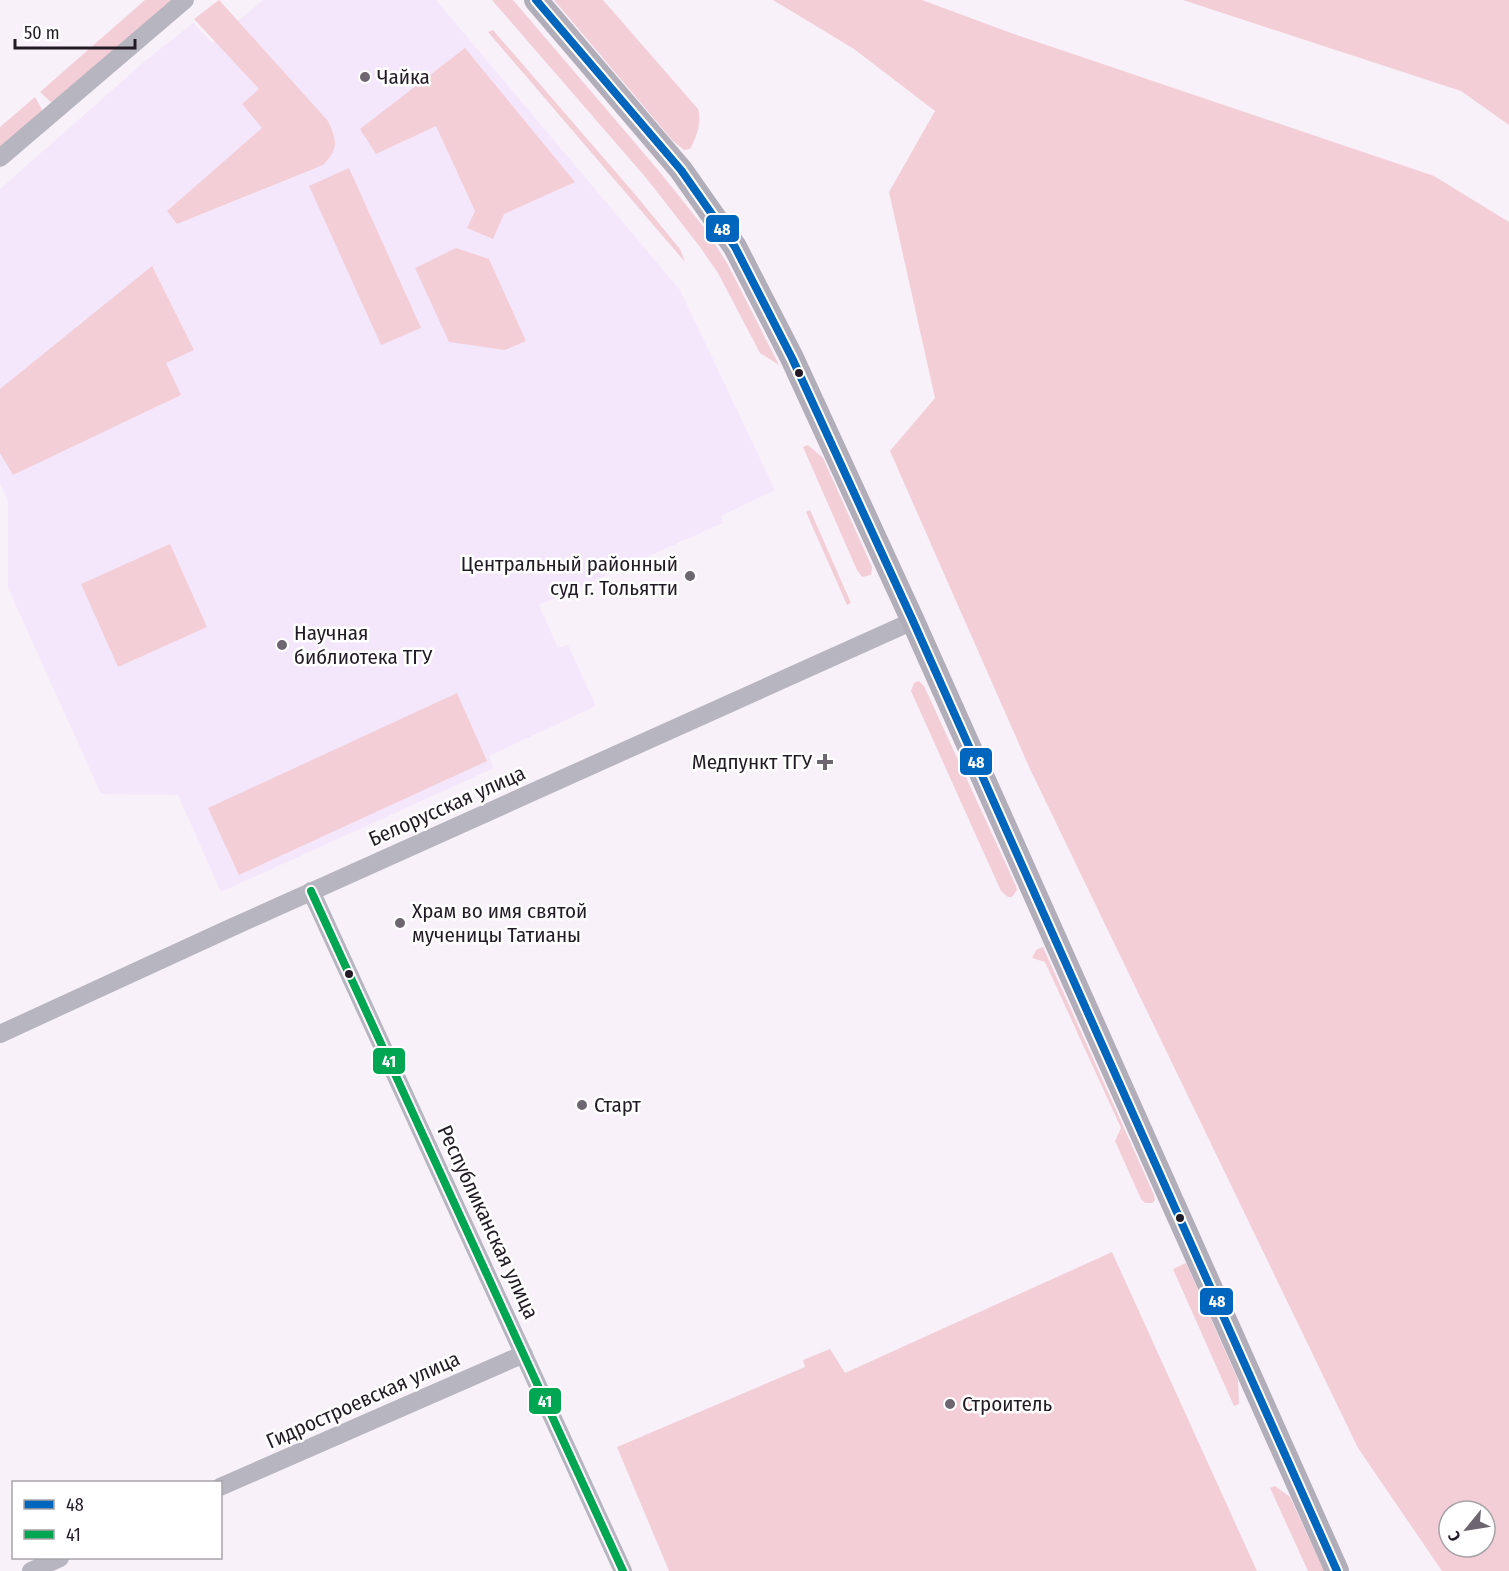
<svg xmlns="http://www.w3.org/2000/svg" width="1509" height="1571" font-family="'Fira Sans Condensed',sans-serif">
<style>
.built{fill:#f5e7fb}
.green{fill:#f3ced7;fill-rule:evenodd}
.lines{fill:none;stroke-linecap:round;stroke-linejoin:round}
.minor{stroke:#b7b5bf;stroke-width:18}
.major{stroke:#b1adb9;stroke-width:24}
.bus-1-casing{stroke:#fff;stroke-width:12}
.bus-2-casing{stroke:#fff;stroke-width:12}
.bus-1{stroke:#0065bd;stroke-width:8}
.bus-2{stroke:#00a651;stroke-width:8}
.poi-dot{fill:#6d6670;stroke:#fff;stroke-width:2}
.bus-dot{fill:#221b25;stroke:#fff;stroke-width:2}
.labels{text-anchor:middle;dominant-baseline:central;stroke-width:5;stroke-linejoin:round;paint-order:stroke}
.poi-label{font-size:21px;fill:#221b25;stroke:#fff;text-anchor:start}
.street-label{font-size:21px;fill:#221b25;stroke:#fff}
.line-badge{stroke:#fff;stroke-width:2}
.badge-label{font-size:16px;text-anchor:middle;font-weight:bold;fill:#fff}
</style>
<rect width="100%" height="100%" fill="#f8f1fa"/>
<!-- built -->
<path class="built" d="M 263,0 L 436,0 L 680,290 L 775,490 L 721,516 L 723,523 L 539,605 L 558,648 L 568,645 L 596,706 L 489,756 L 494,768 L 221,892 L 178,795 L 101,794 L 8,588 L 8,501 L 0,484 L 0,189 L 145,61 L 193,23 L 212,43 Z"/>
<!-- green -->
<path class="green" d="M 145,0 L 181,0 L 53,104 L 40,92 Z
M 219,0 L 328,121 C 337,140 339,149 323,165 L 177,224 L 167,211 L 262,128 L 242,104 L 259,89 L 194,19 Z
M 492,0 L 513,0 L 659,171 L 706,230 L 727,263 L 779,365 L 760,353 L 718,273 L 700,247 L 647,179 Z
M 554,0 L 603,0 L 698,109 C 702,122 697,137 690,149 L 684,150 L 673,141 Z
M 773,0 L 922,0 L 1011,33 L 1434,176 L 1509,222 L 1509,1571 L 1442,1571 L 1358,1448 L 1030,769 L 890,451 L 935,398 L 889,192 L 935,111 L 854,49 ZM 1449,1511 L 1485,1511 L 1485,1547 L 1449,1547 Z
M 1183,0 L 1509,0 L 1509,125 L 1461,91 Z
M 493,30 L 633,192 L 680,249 L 685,262 L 488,32 Z
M 465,48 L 575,182 L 504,214 L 493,239 L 467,228 L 475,211 L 436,126 L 376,154 L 360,129 Z
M 35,97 L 44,113 L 0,160 L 0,127 Z
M 349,168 L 421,328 L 381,345 L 309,186 Z
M 456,248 L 489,259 L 526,341 L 505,350 L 449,342 L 415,268 Z
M 152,266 L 194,350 L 166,363 L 181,395 L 13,475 L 0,453 L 0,389 Z
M 808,445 L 823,458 L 872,567 L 871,575 L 862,577 L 857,570 L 803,447 Z
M 810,510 L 851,603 L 847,605 L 806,512 Z
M 170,544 L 207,627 L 118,667 L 81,584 Z
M 919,681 L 924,686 L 1016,886 L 1017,890 L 1012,897 L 1008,897 L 1001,891 L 911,691 L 914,683 Z
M 457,693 L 487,761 L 239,875 L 208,808 Z
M 1043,947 L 1154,1195 L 1155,1200 L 1152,1203 L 1145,1203 L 1141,1199 L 1115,1141 L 1121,1128 L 1045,962 L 1032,958 L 1036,950 Z
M 1112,1252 L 1257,1571 L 669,1571 L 617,1447 L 805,1367 L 803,1360 L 830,1349 L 845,1373 Z
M 1186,1263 L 1238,1380 L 1239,1404 L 1234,1406 L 1173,1269 Z
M 1275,1486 L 1290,1497 L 1324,1571 L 1308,1571 L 1270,1488 Z"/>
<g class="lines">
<!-- minor -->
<path class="minor" d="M 0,158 L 185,0
M 311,891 L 623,1571
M 0,1034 L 226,930 L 913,621
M 220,1487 L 524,1354
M 31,1571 L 60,1558"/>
<!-- major -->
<path class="major" d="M 536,0 L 681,170 L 735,247 L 792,358 L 913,621 L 1337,1571"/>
<!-- bus-1 casing -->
<g class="bus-1-casing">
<path id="bus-1" d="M 536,0 L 681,170 L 735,247 L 792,358 L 913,621 L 1337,1571"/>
</g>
<!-- bus-2 casing -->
<g class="bus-2-casing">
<path id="bus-2" d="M 311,891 L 623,1571"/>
</g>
<!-- bus-1 -->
<use href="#bus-1" class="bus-1"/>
<!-- bus-2 -->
<use href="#bus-2" class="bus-2"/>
</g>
<!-- markers -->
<g class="poi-dot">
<circle cx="365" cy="77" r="6"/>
<circle cx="690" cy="576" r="6"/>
<circle cx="282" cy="645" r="6"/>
<path d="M822 753h6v6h6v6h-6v6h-6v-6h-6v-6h6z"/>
<circle cx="400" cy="923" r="6"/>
<circle cx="582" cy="1105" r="6"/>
<circle cx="950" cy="1404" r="6"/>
</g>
<g class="bus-dot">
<circle cx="799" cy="373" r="5"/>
<circle cx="349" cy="974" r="5"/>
<circle cx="1180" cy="1218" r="5"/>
</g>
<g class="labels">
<!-- poi labels -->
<g class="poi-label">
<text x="377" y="77">Чайка</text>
<text x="678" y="564" text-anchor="end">Центральный районный<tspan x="678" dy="24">суд г. Тольятти</tspan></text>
<text x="294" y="633">Научная<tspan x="294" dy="24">библиотека ТГУ</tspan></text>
<text x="812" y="762" text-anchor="end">Медпункт ТГУ</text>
<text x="412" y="911">Храм во имя святой<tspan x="412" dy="24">мученицы Татианы</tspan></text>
<text x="594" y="1105">Старт</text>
<text x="962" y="1404">Строитель</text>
</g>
<!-- street labels -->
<g class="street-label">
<text transform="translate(447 806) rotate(-24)">Белорусская улица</text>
<text transform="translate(488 1222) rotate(65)">Республиканская улица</text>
<text transform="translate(363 1400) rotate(-24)">Гидростроевская улица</text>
</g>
</g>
<g class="line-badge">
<rect x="705" y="214" width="35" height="29" rx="6" fill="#0065bd"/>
<rect x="959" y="747" width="34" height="29" rx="6" fill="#0065bd"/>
<rect x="372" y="1047" width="34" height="28" rx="6" fill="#00a651"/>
<rect x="1199" y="1287" width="35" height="29" rx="6" fill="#0065bd"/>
<rect x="528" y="1387" width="34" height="28" rx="6" fill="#00a651"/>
</g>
<g class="badge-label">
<text x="722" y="235">48</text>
<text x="976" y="768">48</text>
<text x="389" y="1067">41</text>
<text x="1217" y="1307">48</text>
<text x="545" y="1407">41</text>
</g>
<!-- legend -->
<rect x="12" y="1481" width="210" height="78" fill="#ffffff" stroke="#a7a4a8" stroke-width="1.5"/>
<rect x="24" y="1500" width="30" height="9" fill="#0065bd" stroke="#a7a4a8" stroke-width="1.5"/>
<text x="66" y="1511" font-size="18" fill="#221b25">48</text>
<rect x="24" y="1530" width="30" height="9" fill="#00a651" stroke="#a7a4a8" stroke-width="1.5"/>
<text x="66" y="1541" font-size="18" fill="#221b25">41</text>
<!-- north arrow -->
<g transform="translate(1467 1529) rotate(240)"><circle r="28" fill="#ffffff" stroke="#a7a4a8" stroke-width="1.5"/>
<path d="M0-4.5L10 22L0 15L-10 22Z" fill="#6d6670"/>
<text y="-9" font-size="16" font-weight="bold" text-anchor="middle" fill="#221b25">С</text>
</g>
<!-- scale -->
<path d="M15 39v9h120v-9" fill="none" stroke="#221b25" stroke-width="3"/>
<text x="24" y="39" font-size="18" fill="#221b25" stroke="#ffffff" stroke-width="4.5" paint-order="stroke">50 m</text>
</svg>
